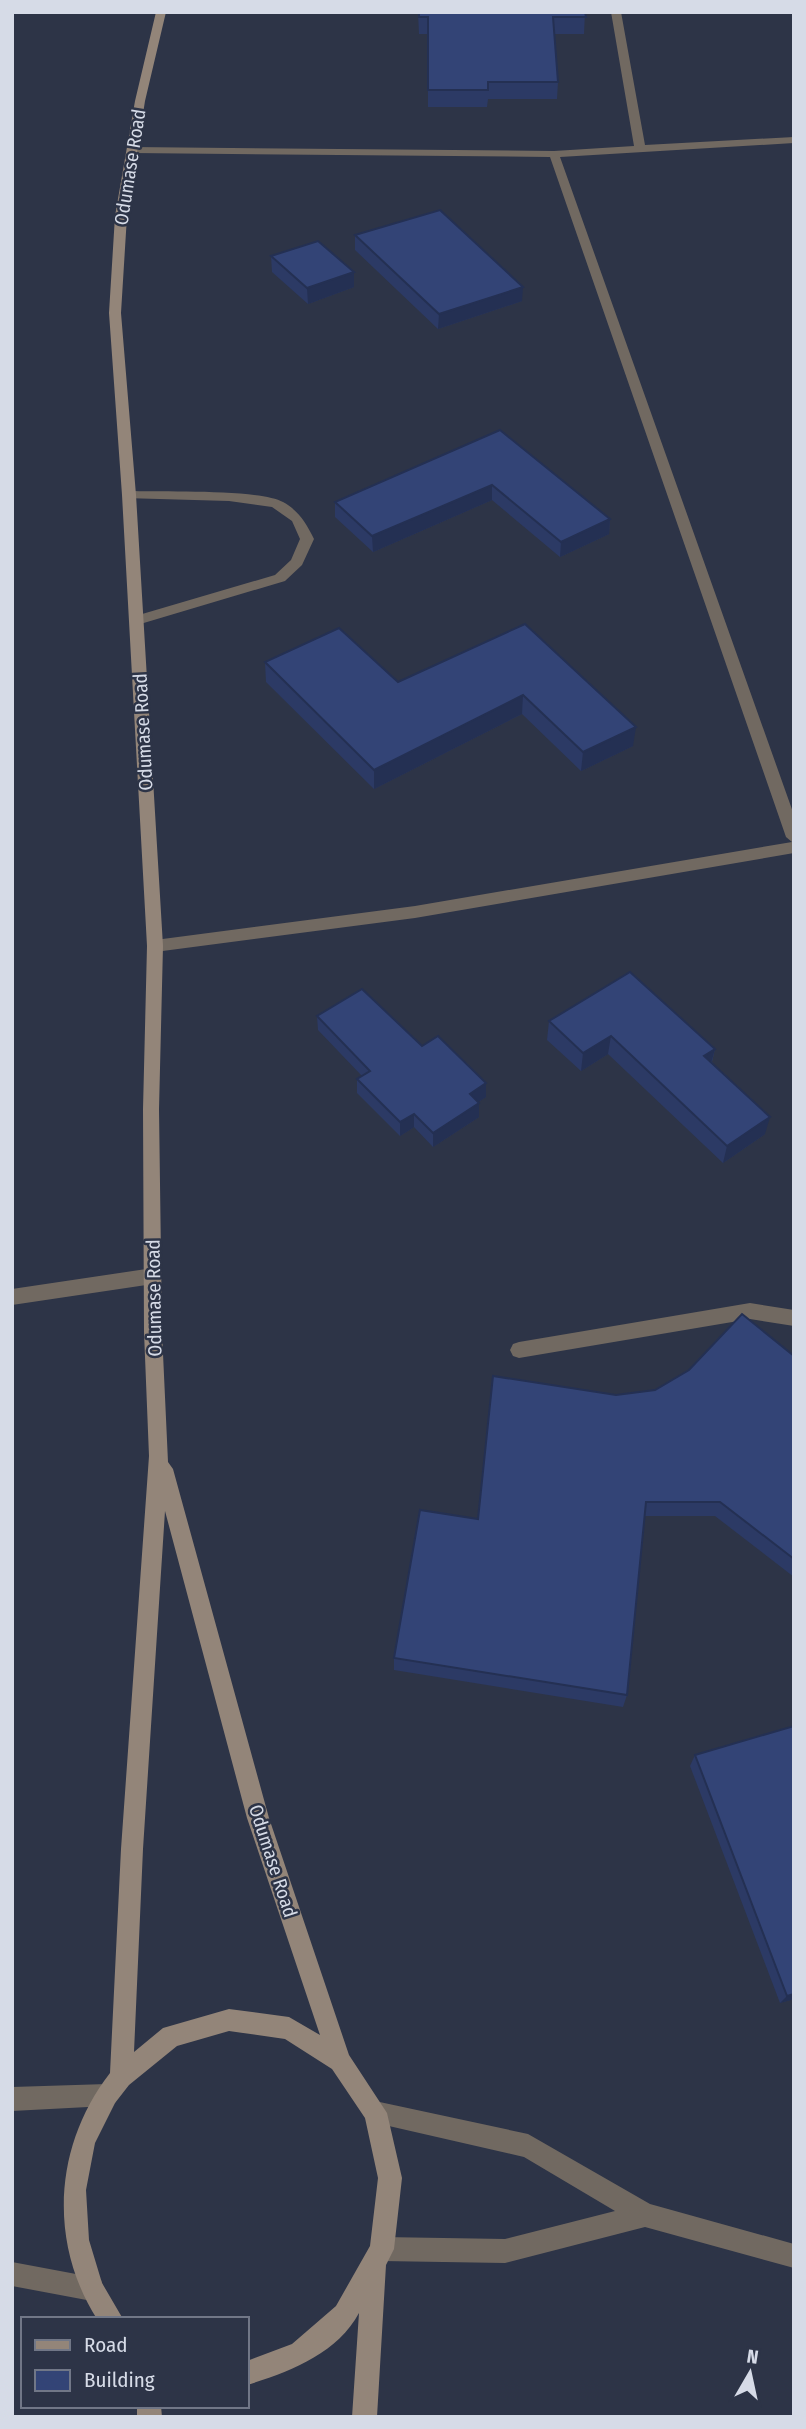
<svg xmlns="http://www.w3.org/2000/svg" width="806" height="2429" font-family="'Fira Sans Condensed',sans-serif">
<style>
.lines{fill:none;stroke-linecap:round;stroke-linejoin:round}
.lane{fill:#716961;fill-rule:evenodd}
.street{fill:#716961;fill-rule:evenodd}
.secondary{fill:#938579;fill-rule:evenodd}
.wall{fill:#2c3a65}
.shaded-wall{fill:#243053}
.building{fill:#334476;stroke:#243053;stroke-width:2}
.labels{text-anchor:middle;dominant-baseline:central;stroke-width:5;stroke-linejoin:round;paint-order:stroke}
.street-label{font-size:19px;fill:#d6dbe7;stroke:#2d3447}
</style>
<rect width="100%" height="100%" fill="#2d3447"/>
<g class="lines">
<!-- lane -->
<path class="lane" d="M 129,491 C 159,492 261,489 283,502 C 299,511 306,523 314,539 L 302,565 L 285,581 L 137,625 L 132,623 L 132,617 L 275,575 L 291,560 L 300,539 L 292,521 L 272,507 L 229,501 L 124,498 L 122,495 Z
M 153,1268 L 159,1271 L 162,1276 L 159,1281 L 153,1284 L 12,1305 L 12,1289 Z
M 750,1303 L 794,1310 L 794,1326 L 750,1319 L 519,1358 L 513,1356 L 510,1350 L 513,1344 L 519,1342 Z"/>
<!-- street -->
<path class="street" d="M 611,12 L 621,12 L 645,145 L 794,137 L 794,143 L 560,157 L 794,815 L 794,853 L 415,918 L 155,952 L 149,950 L 147,946 L 149,942 L 155,940 L 415,906 L 792,842 L 786,837 L 550,157 L 132,153 L 127,150 L 132,147 L 554,151 L 634,146 Z
M 107,2084 L 115,2087 L 118,2095 L 115,2103 L 107,2106 L 12,2111 L 12,2087 Z
M 375,2101 L 528,2134 L 650,2204 L 794,2244 L 794,2268 L 645,2227 L 505,2263 L 382,2261 L 374,2257 L 370,2249 L 374,2241 L 382,2237 L 505,2239 L 615,2211 L 524,2157 L 367,2121 L 363,2113 L 367,2105 Z
M 12,2262 L 92,2277 L 101,2280 L 104,2289 L 101,2298 L 92,2301 L 12,2286 Z"/>
<!-- secondary -->
<path class="secondary" d="M 156,12 L 166,12 L 145,101 L 127,216 L 121,313 L 136,495 L 163,946 L 159,1109 L 162,1332 L 168,1462 L 173,1469 L 269,1818 L 349,2055 L 387,2113 L 402,2178 L 394,2249 L 386,2265 L 377,2417 L 352,2417 L 359,2313 C 337,2354 289,2372 247,2385 L 247,2361 L 292,2344 L 336,2306 L 370,2246 L 378,2178 L 365,2118 L 332,2069 L 285,2039 L 229,2031 L 177,2046 L 129,2085 L 115,2103 L 95,2143 L 86,2190 L 89,2240 L 102,2283 L 123,2319 L 97,2319 C 48,2242 54,2145 110,2073 L 121,1849 L 149,1456 L 144,1332 L 143,1109 L 147,946 L 122,495 L 109,313 L 115,216 L 135,101 ZM 165,1511 L 247,1818 L 320,2035 L 289,2017 L 229,2009 L 163,2028 L 134,2052 L 143,1849 Z
M 137,2406 L 161,2406 L 162,2417 L 137,2417 Z"/>
</g>
<!-- wall -->
<path class="wall" d="M 418,12 L 585,12 L 584,34 L 554,34 L 558,82 L 557,99 L 488,99 L 487,107 L 428,107 L 428,34 L 419,34 Z
M 355,235 L 522,301 L 438,329 L 355,250 Z
M 271,256 L 354,272 L 354,287 L 308,304 L 272,272 Z
M 500,430 L 610,519 L 609,534 L 560,557 L 492,500 L 373,552 L 335,517 L 335,502 Z
M 525,624 L 633,746 L 581,771 L 522,714 L 374,789 L 266,682 L 265,662 L 398,682 Z
M 317,1016 L 422,1046 L 486,1083 L 486,1097 L 478,1102 L 479,1103 L 479,1117 L 433,1147 L 414,1127 L 400,1136 L 357,1093 L 357,1079 L 362,1076 L 318,1030 Z
M 549,1021 L 715,1049 L 712,1062 L 765,1134 L 723,1163 L 608,1054 L 581,1071 L 547,1040 Z
M 794,1356 L 794,1577 L 715,1516 L 645,1516 L 627,1695 L 623,1707 L 394,1670 L 394,1658 L 478,1519 L 616,1395 L 655,1390 Z
M 695,1755 L 794,1999 L 780,2003 L 690,1766 Z"/>
<!-- shaded-wall -->
<path class="shaded-wall" d="M 354,272 L 354,287 L 308,304 L 307,288 Z
M 523,287 L 522,301 L 438,329 L 439,314 Z
M 492,485 L 492,500 L 373,552 L 372,536 Z
M 610,519 L 609,534 L 560,557 L 561,542 Z
M 523,695 L 522,714 L 374,789 L 374,770 Z
M 636,727 L 633,746 L 581,771 L 583,752 Z
M 611,1036 L 608,1054 L 581,1071 L 583,1053 Z
M 715,1049 L 710,1067 L 704,1056 Z
M 486,1083 L 486,1097 L 469,1108 L 470,1094 Z
M 479,1103 L 479,1117 L 433,1147 L 433,1133 Z
M 414,1114 L 414,1127 L 400,1136 L 400,1122 Z
M 770,1117 L 765,1134 L 723,1163 L 727,1146 Z
M 794,1994 L 794,1999 L 780,2003 L 787,1996 Z"/>
<!-- building -->
<path class="building" d="M 419,12 L 585,12 L 586,17 L 553,17 L 558,82 L 488,82 L 488,90 L 428,90 L 428,17 L 419,17 Z
M 440,210 L 523,287 L 439,314 L 355,235 Z
M 318,241 L 354,272 L 307,288 L 271,256 Z
M 500,430 L 610,519 L 561,542 L 492,485 L 372,536 L 335,502 Z
M 525,624 L 636,727 L 583,752 L 523,695 L 374,770 L 265,662 L 339,628 L 398,682 Z
M 630,972 L 715,1049 L 704,1056 L 770,1117 L 727,1146 L 611,1036 L 583,1053 L 549,1021 Z
M 362,989 L 422,1046 L 438,1036 L 486,1083 L 470,1094 L 479,1103 L 433,1133 L 414,1114 L 400,1122 L 357,1079 L 370,1071 L 317,1016 Z
M 742,1314 L 794,1356 L 794,1559 L 720,1502 L 646,1502 L 627,1695 L 394,1658 L 420,1510 L 478,1519 L 493,1376 L 616,1395 L 655,1390 L 689,1370 Z
M 794,1726 L 794,1994 L 787,1996 L 695,1755 Z"/>
<g class="labels">
<!-- street labels -->
<g class="street-label">
<text transform="translate(130 167) rotate(-81)">Odumase Road</text>
<text transform="translate(143 732) rotate(-93)">Odumase Road</text>
<text transform="translate(154 1298) rotate(-91)">Odumase Road</text>
<text transform="translate(273 1861) rotate(72)">Odumase Road</text>
</g>
</g>
<!-- border -->
<rect width="806" height="2429" fill="none" stroke="#d6dbe7" stroke-width="28"/>
<!-- legend -->
<rect x="21" y="2317" width="228" height="91" fill="#2d3447" stroke="#717787" stroke-width="2"/>
<rect x="35" y="2340" width="35" height="10" fill="#938579" stroke="#717787" stroke-width="2"/>
<text x="84" y="2352" font-size="21" fill="#d6dbe7">Road</text>
<rect x="35" y="2370" width="35" height="21" fill="#334476" stroke="#717787" stroke-width="2"/>
<text x="84" y="2387" font-size="21" fill="#d6dbe7">Building</text>
<!-- north arrow -->
<g transform="translate(750 2373) rotate(9)" stroke="#2d3447" stroke-width="5" paint-order="stroke">
<path d="M0-5L12 26L0 18L-12 26Z" fill="#d6dbe7"/>
<text y="-10" font-size="19" font-weight="bold" text-anchor="middle" fill="#d6dbe7">N</text>
</g>
</svg>
